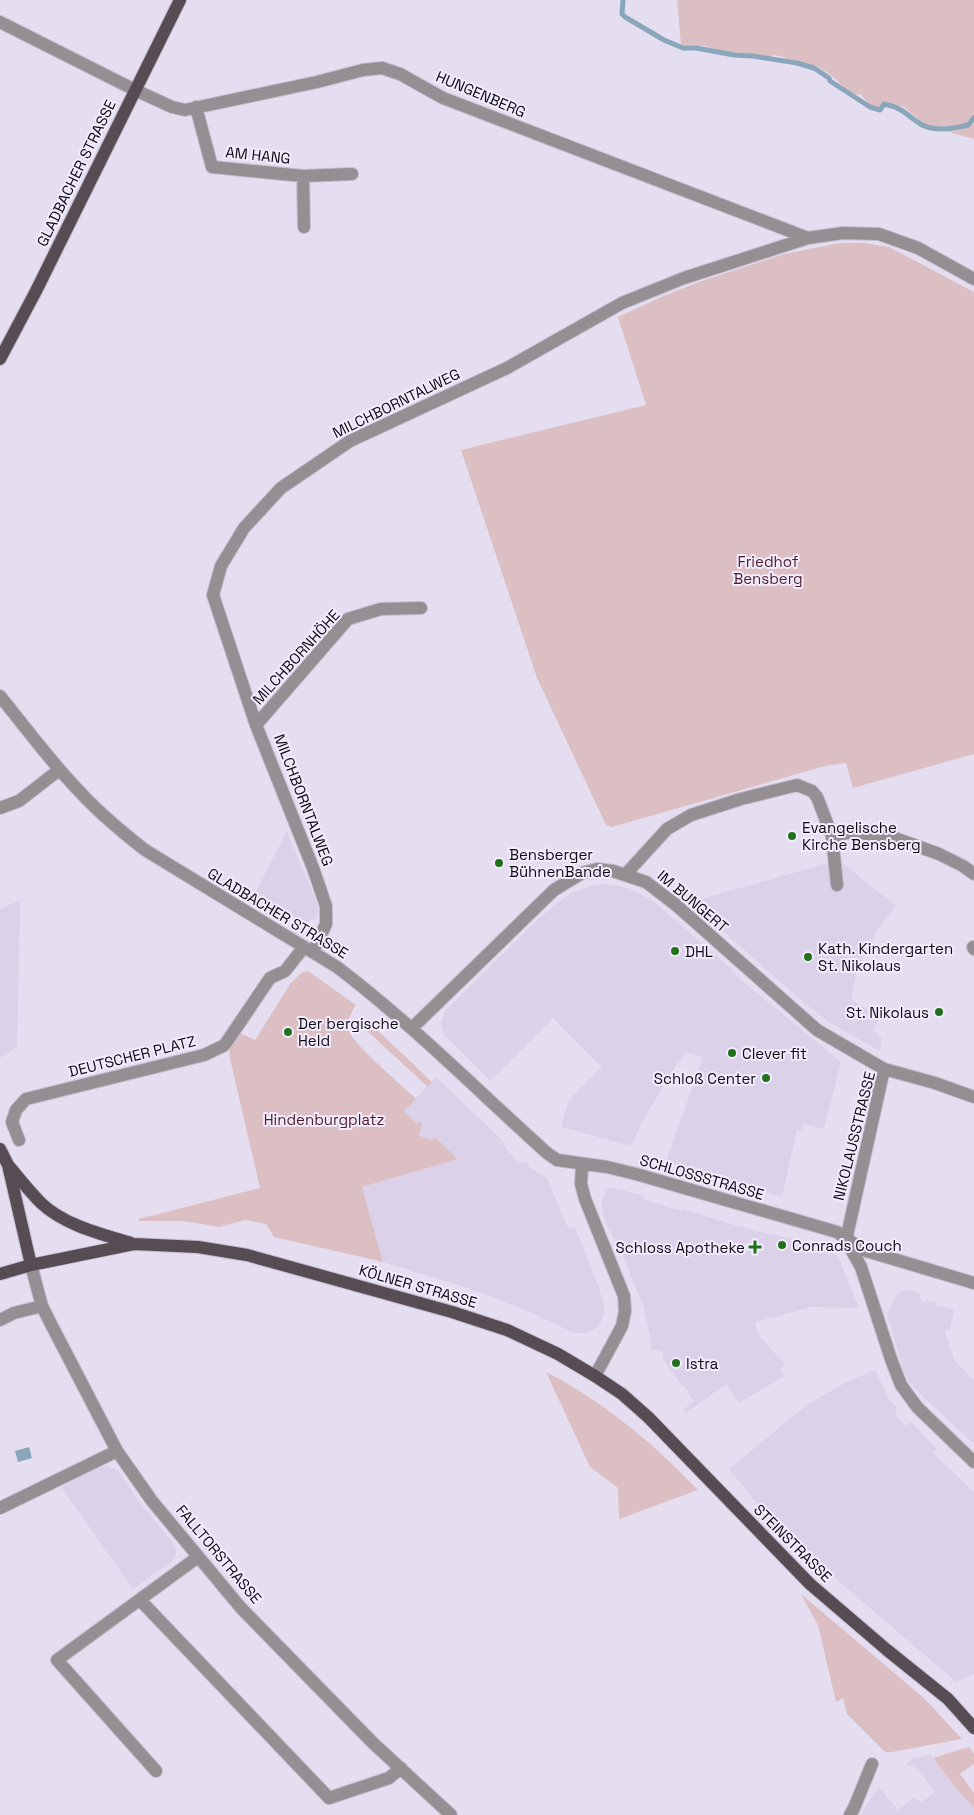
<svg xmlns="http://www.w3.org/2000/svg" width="974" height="1815" font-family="'Space Grotesk',sans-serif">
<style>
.built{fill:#dbd2ea}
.green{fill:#dcbfc3}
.water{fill:#89a6ba}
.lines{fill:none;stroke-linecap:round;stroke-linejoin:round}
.stream{stroke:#89a6ba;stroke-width:5}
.minor-casing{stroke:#c2bccc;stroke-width:14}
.major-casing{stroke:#c2bccc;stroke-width:14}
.minor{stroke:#958e93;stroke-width:12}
.major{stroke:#574b54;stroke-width:12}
.poi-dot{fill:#207119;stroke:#f3ecfe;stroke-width:2}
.labels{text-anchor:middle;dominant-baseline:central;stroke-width:4;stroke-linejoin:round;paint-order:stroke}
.street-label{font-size:15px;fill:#0d0a10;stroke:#f3ecfe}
.park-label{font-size:15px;fill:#4c1d28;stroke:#f3ecfe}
.poi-label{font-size:15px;fill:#0d0a10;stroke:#f3ecfe;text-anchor:start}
</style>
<rect width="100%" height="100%" fill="#e5def0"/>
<!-- built -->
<path class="built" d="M 287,831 L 318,906 L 318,918 L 306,922 L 253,897 Z
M 835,857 L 896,906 L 885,919 L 877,931 L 857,969 L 851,999 L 880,1018 L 873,1030 L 882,1039 L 880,1051 L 832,1024 L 803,1002 L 690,902 L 825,864 Z
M 607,884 L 631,889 L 654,902 L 736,973 L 735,975 L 841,1062 L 824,1129 L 803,1124 L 801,1131 L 797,1130 L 782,1196 L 772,1194 L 760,1188 L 666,1161 L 703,1057 L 686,1052 L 664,1083 L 659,1094 L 643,1120 L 631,1146 L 561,1127 L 569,1100 L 602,1067 L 553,1018 L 490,1081 L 444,1035 L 441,1023 L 445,1011 L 538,919 L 570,893 L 594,885 Z
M 20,900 L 17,1047 L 0,1058 L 0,909 Z
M 436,1077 L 500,1138 L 510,1154 L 515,1158 L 518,1164 L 526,1161 L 530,1168 L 547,1178 L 568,1228 L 575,1227 L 598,1285 L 604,1304 L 604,1315 L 600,1324 L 593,1330 L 583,1333 L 572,1332 L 525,1310 L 468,1288 L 383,1262 L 362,1187 L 458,1159 L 435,1137 L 432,1140 L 419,1136 L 417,1124 L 404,1111 Z
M 611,1187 L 645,1196 L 644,1200 L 682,1211 L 683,1209 L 741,1227 L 822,1246 L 838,1256 L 859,1308 L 811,1307 L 755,1322 L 758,1334 L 785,1365 L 780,1369 L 785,1376 L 739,1403 L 726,1384 L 686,1413 L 684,1409 L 694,1401 L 684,1386 L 681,1385 L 663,1359 L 662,1351 L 651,1350 L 650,1335 L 643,1306 L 622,1254 L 605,1222 L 602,1210 L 602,1202 L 607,1189 Z
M 905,1290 L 919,1293 L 922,1302 L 926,1303 L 926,1300 L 936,1302 L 935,1305 L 954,1310 L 950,1330 L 945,1332 L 955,1361 L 974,1380 L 974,1444 L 921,1395 L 908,1381 L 904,1372 L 887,1314 L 897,1295 L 900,1292 Z
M 875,1370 L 890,1401 L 897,1408 L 895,1414 L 906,1426 L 911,1422 L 937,1449 L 933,1453 L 974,1492 L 974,1674 L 956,1682 L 815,1561 L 755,1501 L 729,1469 L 808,1404 L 842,1385 L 842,1384 Z
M 107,1466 L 116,1469 L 120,1473 L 137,1499 L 174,1544 L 176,1549 L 176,1555 L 171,1562 L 133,1589 L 61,1487 L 97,1468 Z
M 931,1755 L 960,1793 L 974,1807 L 974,1815 L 860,1815 L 879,1787 L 898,1810 L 915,1797 L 921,1803 L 935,1792 L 917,1768 L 906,1765 L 912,1759 Z"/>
<!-- green -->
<path class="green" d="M 677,0 L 974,0 L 974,116 L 968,121 L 966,126 L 945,126 L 933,129 L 921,122 L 904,107 L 884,103 L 879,108 C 870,106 865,101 861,94 L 852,95 L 831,75 L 816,66 L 775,55 L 767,57 L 730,54 L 705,46 L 681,45 Z
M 974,122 L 974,139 L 945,131 C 956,132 965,129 974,122 Z
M 840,243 L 864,243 L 889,247 L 974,292 L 974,754 L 853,788 L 846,763 L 825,766 L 612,827 L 606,825 L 537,678 L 461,450 L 646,405 L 618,317 L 661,297 L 699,282 L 784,254 Z
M 308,971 L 356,1005 C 351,1013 346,1022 349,1031 C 354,1045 403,1086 416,1099 L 404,1111 L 417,1124 L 419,1122 L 422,1124 L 419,1136 L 432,1140 L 435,1137 L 458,1159 L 362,1187 L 383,1262 L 274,1237 L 266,1224 L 245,1220 L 219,1227 L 184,1221 L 139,1221 L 139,1219 L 260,1188 L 230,1059 L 229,1049 L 240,1033 L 255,1040 L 291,983 L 301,973 Z
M 364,1021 L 374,1027 L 432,1082 L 428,1087 L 365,1029 Z
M 546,1372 C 603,1401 654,1444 698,1490 L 619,1519 L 618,1488 L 590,1467 Z
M 801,1594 L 925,1699 L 962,1739 L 892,1752 L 885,1752 L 847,1714 L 843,1698 L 836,1702 L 818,1625 Z
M 969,1747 L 974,1754 L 974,1764 L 960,1774 L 974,1793 L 974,1807 L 960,1793 L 933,1758 Z"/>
<!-- water -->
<path class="water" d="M 29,1447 L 32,1458 L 18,1462 L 15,1451 Z"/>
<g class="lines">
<!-- stream -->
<path class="stream" d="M 623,0 L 622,14 L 625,17 L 664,40 L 683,48 L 696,48 L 734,55 L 753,56 L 797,63 L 814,68 L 829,78 L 830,81 L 870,107 L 880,110 L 884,104 C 904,108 907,116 922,125 C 936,132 953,129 968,125 L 974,118"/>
<!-- minor casing -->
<g class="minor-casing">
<path id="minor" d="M 0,22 L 135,90 L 172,107 L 185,110 L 317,82 L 363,70 L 382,68 L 400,74 L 443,98 L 808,238
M 196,107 L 212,167 L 303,176 L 352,174
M 303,176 L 304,227
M 0,696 C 26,728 50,761 79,791 C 99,813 122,832 145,850 L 337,967 C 412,1024 477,1090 547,1153 L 557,1160 L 607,1167 L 636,1174 L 837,1232 L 863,1250 L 974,1283
M 256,725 L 348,619 L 381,609 L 421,608
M 0,808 L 19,801 L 59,770
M 832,836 L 852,832 L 892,837 L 939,854 L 963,866 L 974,874
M 625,875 L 667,829 L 691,815 L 741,799 L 797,785 L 812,791 L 817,797 L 832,836 L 837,885
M 973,947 L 974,949
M 313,952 L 326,924 L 326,906 L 313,868 L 256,725 L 213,595 L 221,566 L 244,528 L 281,488 L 350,441 L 507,368 L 622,303 L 684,278 L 808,238 L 843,233 L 879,234 L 918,248 L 974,279
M 412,1028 L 554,890 L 582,873 L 597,869 L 613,871 L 646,882 L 676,905 L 817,1030 L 884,1069 L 935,1083 L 974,1097
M 19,1140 L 12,1122 L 16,1110 L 26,1099 L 204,1055 L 223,1046 L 226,1043 L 270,978 L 285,971 L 304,947
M 582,1164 L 581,1184 L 585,1199 L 624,1296 L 625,1311 L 622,1326 L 595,1376
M 846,1240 L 884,1069
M 847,1242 L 861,1267 L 891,1359 L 901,1385 L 917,1407 L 974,1462
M 31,1265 L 42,1306 L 52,1326 L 117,1451 L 152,1501 L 241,1608 L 373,1743 L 451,1815
M 0,1320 L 14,1313 L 42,1306
M 0,1508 L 117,1451
M 140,1600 L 329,1798 L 389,1778 L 401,1768
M 156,1771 L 57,1660 L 198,1557
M 850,1815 L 854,1808 L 872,1764"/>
</g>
<!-- major casing -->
<g class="major-casing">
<path id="major" d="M 0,359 L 36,291 L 180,0
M 0,1149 L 8,1165 L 31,1265
M 8,1165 C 19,1178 29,1191 41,1203 C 64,1225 101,1234 131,1243
M 0,1274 L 31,1265 L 134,1244 L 198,1247 L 247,1255 L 452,1312 L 507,1330 L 558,1354 L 595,1376 L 622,1394 L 648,1417 L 810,1584 L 887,1650 L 948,1699 L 974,1728"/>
</g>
<!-- minor -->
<use href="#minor" class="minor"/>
<!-- major -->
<use href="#major" class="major"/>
</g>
<!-- markers -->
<g class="poi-dot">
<circle cx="792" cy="836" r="5"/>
<circle cx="499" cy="863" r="5"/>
<circle cx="675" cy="951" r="5"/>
<circle cx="808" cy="957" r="5"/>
<circle cx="939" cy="1012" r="5"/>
<circle cx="288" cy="1032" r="5"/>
<circle cx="732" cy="1053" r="5"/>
<circle cx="766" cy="1078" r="5"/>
<circle cx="782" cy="1245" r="5"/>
<path d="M752.5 1239.5h5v5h5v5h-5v5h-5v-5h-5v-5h5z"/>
<circle cx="676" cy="1363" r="5"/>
</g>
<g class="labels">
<!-- street labels -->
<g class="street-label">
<text transform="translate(481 94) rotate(23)">HUNGENBERG</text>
<text transform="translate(258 155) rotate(6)">AM HANG</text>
<text transform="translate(76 173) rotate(-64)">GLADBACHER STRASSE</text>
<text transform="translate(396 403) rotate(-26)">MILCHBORNTALWEG</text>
<text transform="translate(296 657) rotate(-48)">MILCHBORNHÖHE</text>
<text transform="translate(304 800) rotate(69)">MILCHBORNTALWEG</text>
<text transform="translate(693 901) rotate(40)">IM BUNGERT</text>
<text transform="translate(278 913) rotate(31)">GLADBACHER STRASSE</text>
<text transform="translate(132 1056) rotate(-14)">DEUTSCHER PLATZ</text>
<text transform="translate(854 1136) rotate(-76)">NIKOLAUSSTRASSE</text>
<text transform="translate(702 1177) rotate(16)">SCHLOSSSTRASSE</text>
<text transform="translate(418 1286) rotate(16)">KÖLNER STRASSE</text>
<text transform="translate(793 1543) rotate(45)">STEINSTRASSE</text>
<text transform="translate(219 1554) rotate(50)">FALLTORSTRASSE</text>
</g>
<!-- park labels -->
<g class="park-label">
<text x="768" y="561">Friedhof<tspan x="768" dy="17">Bensberg</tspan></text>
<text x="324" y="1119">Hindenburgplatz</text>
</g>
<!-- poi labels -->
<g class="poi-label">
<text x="802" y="827">Evangelische<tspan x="802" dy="17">Kirche Bensberg</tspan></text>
<text x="509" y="854">Bensberger<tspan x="509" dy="17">BühnenBande</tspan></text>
<text x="818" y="948">Kath. Kindergarten<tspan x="818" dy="17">St. Nikolaus</tspan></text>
<text x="685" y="951">DHL</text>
<text x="929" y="1012" text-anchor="end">St. Nikolaus</text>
<text x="298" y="1023">Der bergische<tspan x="298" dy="17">Held</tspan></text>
<text x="742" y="1053">Clever fit</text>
<text x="756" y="1078" text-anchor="end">Schloß Center</text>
<text x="792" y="1245">Conrads Couch</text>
<text x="745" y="1247" text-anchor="end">Schloss Apotheke</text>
<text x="686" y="1363">Istra</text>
</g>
</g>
</svg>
